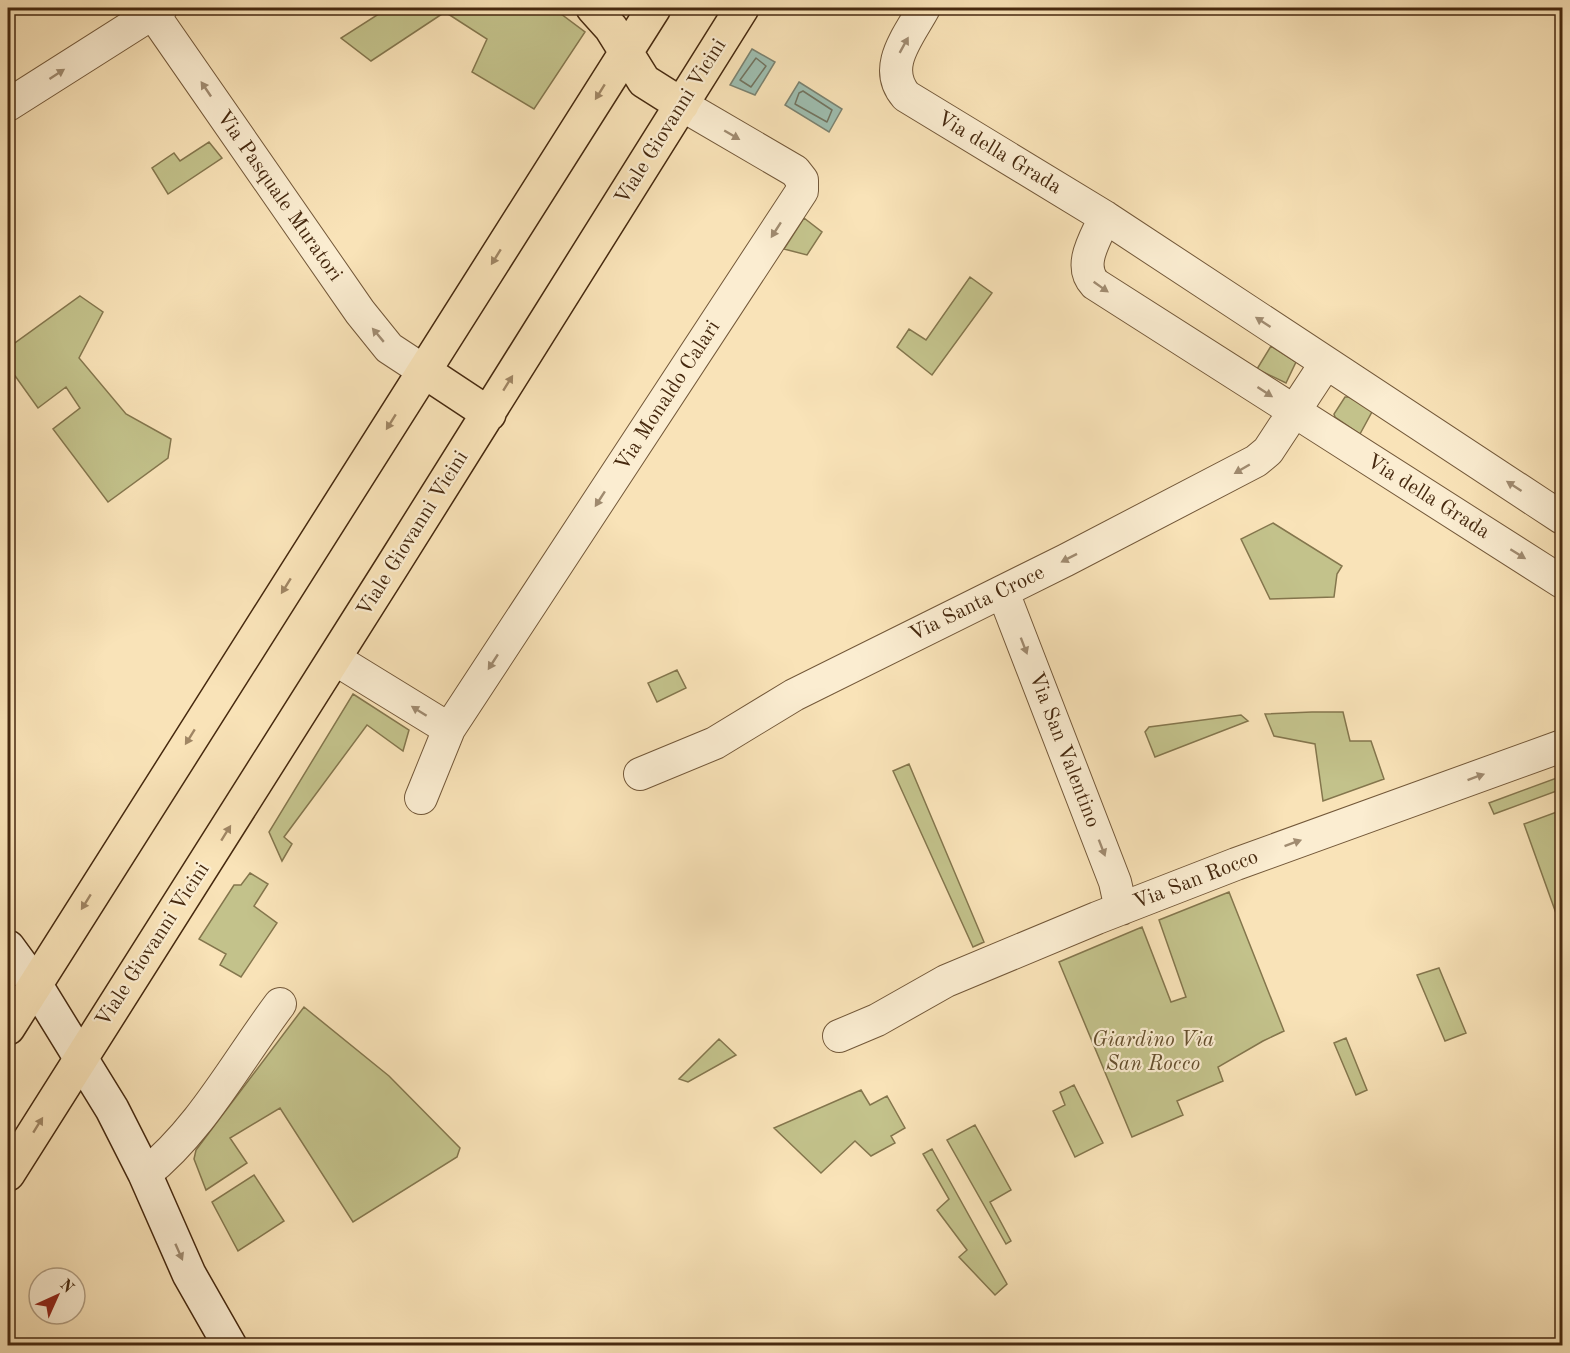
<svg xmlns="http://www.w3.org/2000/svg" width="1570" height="1353" font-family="'Old Standard TT',serif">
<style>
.green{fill:#c3c28b;stroke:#84764d;stroke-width:1.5}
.water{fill:#9ebeb0;stroke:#7b8270;stroke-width:1.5}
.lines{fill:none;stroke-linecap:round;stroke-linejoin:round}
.shore{stroke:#727460;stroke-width:1.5}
.street-casing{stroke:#735839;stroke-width:34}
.secondary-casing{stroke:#46290f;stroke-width:36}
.primary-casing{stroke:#46290f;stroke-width:36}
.street{stroke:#fbedd1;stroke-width:32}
.secondary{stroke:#fbedd1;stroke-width:33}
.primary{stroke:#f9e3b8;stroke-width:33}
.oneway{fill:#a08b70}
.oneway2{fill:#a08664}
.labels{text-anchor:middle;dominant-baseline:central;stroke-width:4.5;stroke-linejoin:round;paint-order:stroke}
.street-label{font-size:21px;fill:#46290f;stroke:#fbedd1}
.park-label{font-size:21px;font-style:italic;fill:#654f2e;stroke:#fbedd1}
</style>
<rect width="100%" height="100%" fill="#f9e3b8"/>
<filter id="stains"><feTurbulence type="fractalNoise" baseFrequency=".00333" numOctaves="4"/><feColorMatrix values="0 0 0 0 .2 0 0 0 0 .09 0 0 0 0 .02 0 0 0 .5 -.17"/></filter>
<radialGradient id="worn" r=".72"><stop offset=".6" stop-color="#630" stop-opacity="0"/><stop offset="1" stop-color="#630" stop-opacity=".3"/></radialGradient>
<!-- green -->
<path class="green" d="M 388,8 L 553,8 L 585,32 L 534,109 L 472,72 L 487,39 L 445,12 L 371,61 L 341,38 Z
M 209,142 L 222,158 L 168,194 L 152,168 L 174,153 L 180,161 Z
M 804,218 L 822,232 L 807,255 L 784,249 Z
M 970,277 L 992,293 L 932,375 L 897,347 L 909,329 L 926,340 Z
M 80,296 L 103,312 L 79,358 L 126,414 L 171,439 L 168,458 L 108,502 L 53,429 L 80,408 L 66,387 L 38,408 L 8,366 L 8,348 Z
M 1271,346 L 1296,362 L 1286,383 L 1257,369 Z
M 1345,397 L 1349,397 L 1373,410 L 1360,434 L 1335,417 L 1334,414 Z
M 1273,523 L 1342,566 L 1337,574 L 1334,597 L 1270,599 L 1241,539 Z
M 677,670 L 686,688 L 657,702 L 648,683 Z
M 353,694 L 409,730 L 403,751 L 367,725 L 284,837 L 292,844 L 282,861 L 269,832 Z
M 1312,712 L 1343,712 L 1350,741 L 1371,741 L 1384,779 L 1323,801 L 1315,744 L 1274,736 L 1265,714 Z
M 1241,715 L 1248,721 L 1155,757 L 1145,732 L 1149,727 Z
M 909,764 L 984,942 L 973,947 L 893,771 Z
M 1562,776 L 1562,789 L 1494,814 L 1489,803 Z
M 1562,810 L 1562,930 L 1524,824 Z
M 250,873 L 268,884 L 254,906 L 277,923 L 241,977 L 220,965 L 226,954 L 199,939 L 234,885 L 241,885 Z
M 1229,892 L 1284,1031 L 1263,1041 L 1218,1067 L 1223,1081 L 1177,1101 L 1183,1115 L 1132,1137 L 1059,962 L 1142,927 L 1171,1002 L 1186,997 L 1159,920 Z
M 1439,968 L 1466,1033 L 1445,1041 L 1417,975 Z
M 304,1007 L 389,1076 L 460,1148 L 457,1157 L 353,1222 L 280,1108 L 230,1138 L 247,1163 L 206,1190 L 194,1159 L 196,1150 Z
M 1346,1038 L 1367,1090 L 1356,1095 L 1334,1043 Z
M 719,1039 L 736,1055 L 688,1082 L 679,1079 Z
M 1074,1085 L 1103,1143 L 1075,1157 L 1053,1111 L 1065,1105 L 1060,1092 Z
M 861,1090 L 870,1105 L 887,1096 L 905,1128 L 891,1136 L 895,1143 L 871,1156 L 855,1141 L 821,1173 L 774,1128 Z
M 975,1125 L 1011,1190 L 990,1202 L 1011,1241 L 1006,1244 L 947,1140 Z
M 932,1149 L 1007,1284 L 995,1295 L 959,1257 L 967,1250 L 937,1210 L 949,1199 L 923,1154 Z
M 254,1175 L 284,1221 L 238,1251 L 212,1202 Z"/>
<!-- water -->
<path class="water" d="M 752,49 L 775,62 L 755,95 L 730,85 Z
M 799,82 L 842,109 L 829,132 L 785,105 Z"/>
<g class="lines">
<!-- shore -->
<path class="shore" d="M 756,58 L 766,66 L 751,87 L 740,80 Z
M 803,91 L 832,110 L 827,122 L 795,104 L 799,93 Z"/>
<!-- street casing -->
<g class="street-casing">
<path id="street" d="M 149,8 L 360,312 L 389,348 L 424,371
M 924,8 C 909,36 881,67 906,96 L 1105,217 L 1562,518
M 8,105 L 161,8
M 1105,217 C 1096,238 1077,265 1095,284 L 1562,582
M 1003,592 L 1115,882 L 1121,909
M 335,659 L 449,729
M 640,774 L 715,743 L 794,695 L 1066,560 L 1256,461 L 1268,451 L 1326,363
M 421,798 L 449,729 L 802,191 L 802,180 L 795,171 L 682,105
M 839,1036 L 877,1020 L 946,981 L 1097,918 L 1236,864 L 1562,746
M 145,1174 C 201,1130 237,1061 280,1004"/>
</g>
<!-- secondary casing -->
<g class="secondary-casing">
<path id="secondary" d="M 8,947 L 35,984 L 112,1109 L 145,1174 L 189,1274 L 230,1346"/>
</g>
<!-- primary casing -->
<g class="primary-casing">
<path id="primary" d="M 593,8 L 611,28 L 644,81 L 682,105
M 424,371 L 489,414
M 8,1028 L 654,8
M 8,1174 C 253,786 500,398 742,8"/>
</g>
<!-- street -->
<use href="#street" class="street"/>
<!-- secondary -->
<use href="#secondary" class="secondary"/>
<!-- primary -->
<use href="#primary" class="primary"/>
</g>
<!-- one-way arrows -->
<defs><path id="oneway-solid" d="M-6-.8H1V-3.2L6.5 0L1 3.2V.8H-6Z" transform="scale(1.5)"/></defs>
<g class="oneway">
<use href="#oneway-solid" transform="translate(904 45) rotate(-61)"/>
<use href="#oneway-solid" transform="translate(57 74) rotate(-33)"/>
<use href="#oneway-solid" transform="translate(206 89) rotate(-124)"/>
<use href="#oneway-solid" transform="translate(732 135) rotate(30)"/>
<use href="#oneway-solid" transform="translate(776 230) rotate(123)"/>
<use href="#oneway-solid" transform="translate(1101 287) rotate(35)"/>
<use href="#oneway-solid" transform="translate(1263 322) rotate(-147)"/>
<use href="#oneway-solid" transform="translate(378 335) rotate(-130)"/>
<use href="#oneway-solid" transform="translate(1265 392) rotate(33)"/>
<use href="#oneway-solid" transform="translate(1242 469) rotate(150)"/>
<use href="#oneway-solid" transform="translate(1514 486) rotate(-147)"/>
<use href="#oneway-solid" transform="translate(600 499) rotate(123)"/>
<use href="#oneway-solid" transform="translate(1518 554) rotate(32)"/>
<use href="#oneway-solid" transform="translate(1069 558) rotate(153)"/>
<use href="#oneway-solid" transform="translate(1024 646) rotate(69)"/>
<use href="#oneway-solid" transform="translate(493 662) rotate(123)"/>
<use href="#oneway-solid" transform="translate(419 711) rotate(-148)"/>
<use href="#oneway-solid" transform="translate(1476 777) rotate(-20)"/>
<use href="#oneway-solid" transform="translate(1293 843) rotate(-20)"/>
<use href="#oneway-solid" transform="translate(1102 848) rotate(69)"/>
<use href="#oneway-solid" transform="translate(179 1252) rotate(66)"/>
</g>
<g class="oneway2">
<use href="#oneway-solid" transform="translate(600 92) rotate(122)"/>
<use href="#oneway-solid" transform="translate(496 257) rotate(122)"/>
<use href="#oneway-solid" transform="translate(508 383) rotate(-58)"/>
<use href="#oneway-solid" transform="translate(391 422) rotate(122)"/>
<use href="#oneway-solid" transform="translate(286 586) rotate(122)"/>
<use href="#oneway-solid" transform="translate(190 737) rotate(122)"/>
<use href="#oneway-solid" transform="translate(226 833) rotate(-58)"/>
<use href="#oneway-solid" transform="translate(86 902) rotate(122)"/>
<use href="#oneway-solid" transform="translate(38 1125) rotate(-58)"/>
</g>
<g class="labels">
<!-- street labels -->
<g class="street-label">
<text transform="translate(671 122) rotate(-58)">Viale Giovanni Vicini</text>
<text transform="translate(999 153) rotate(31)">Via della Grada</text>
<text transform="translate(279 196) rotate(55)">Via Pasquale Muratori</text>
<text transform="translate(668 396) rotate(-57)">Via Monaldo Calari</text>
<text transform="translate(1428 497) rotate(32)">Via della Grada</text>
<text transform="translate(413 534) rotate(-58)">Viale Giovanni Vicini</text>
<text transform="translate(977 604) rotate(-26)">Via Santa Croce</text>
<text transform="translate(1064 750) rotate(69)">Via San Valentino</text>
<text transform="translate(1196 880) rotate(-21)">Via San Rocco</text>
<text transform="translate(153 945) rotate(-57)">Viale Giovanni Vicini</text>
</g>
<!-- park labels -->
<g class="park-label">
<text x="1153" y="1040">Giardino Via<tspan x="1153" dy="24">San Rocco</tspan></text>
</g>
</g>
<!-- margin -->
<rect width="1570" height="1353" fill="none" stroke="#f9e3b8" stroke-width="30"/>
<rect x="9" y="9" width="1552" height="1335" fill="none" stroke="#46290f" stroke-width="3"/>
<rect x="15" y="15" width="1540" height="1323" fill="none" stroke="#46290f" stroke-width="1.5"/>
<!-- north arrow -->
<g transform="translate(57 1296) rotate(45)"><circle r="28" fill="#fbedd1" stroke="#b39f83" stroke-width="1.5"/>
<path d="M0-4.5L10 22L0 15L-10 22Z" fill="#8f2418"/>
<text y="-9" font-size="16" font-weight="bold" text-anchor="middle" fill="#46290f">N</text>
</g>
<rect width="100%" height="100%" filter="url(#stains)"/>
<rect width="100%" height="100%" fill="url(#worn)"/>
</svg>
